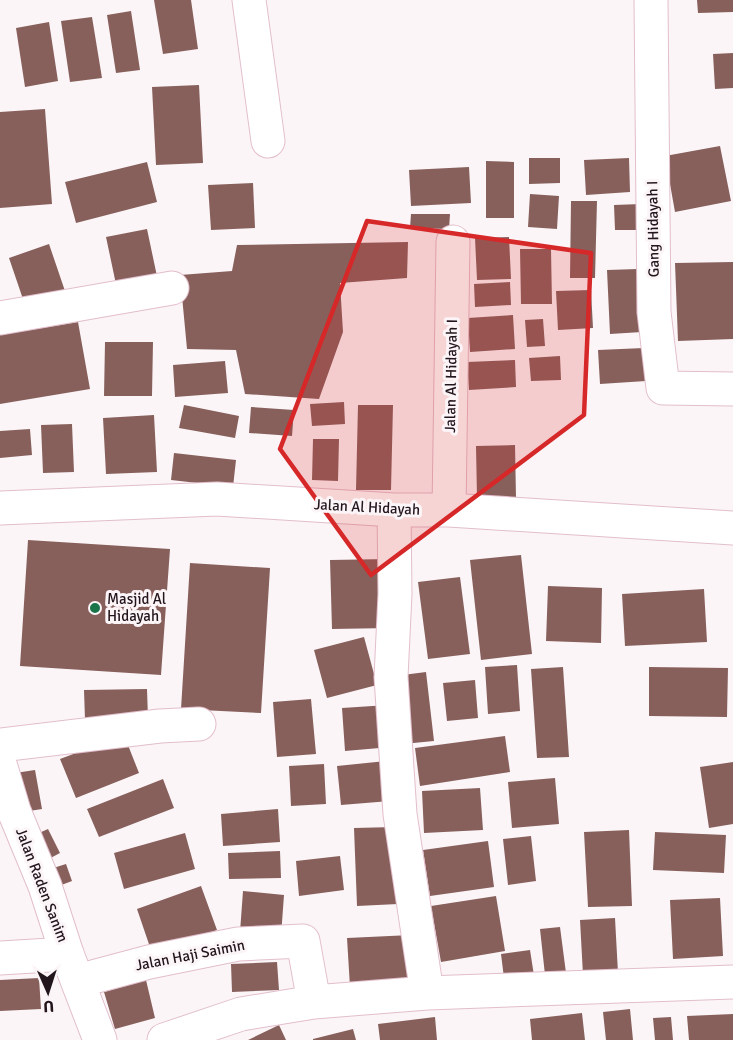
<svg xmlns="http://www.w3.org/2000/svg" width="733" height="1040" font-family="Signika,sans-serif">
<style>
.building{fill:#87605c}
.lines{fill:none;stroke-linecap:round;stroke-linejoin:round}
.minor-casing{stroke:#e2becc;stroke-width:35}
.tertiary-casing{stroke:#e2becc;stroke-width:35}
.minor{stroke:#fff;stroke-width:33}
.tertiary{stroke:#fff;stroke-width:33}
.marked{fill:#d62828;fill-opacity:0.2;stroke:#d62828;stroke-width:4.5;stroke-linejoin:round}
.poi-dot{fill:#197449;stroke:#fcf5f8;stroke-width:2}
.labels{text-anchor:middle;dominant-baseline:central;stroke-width:6;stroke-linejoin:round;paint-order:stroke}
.street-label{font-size:15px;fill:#22151b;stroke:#fcf5f8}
.poi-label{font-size:15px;fill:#22151b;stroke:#fcf5f8;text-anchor:start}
</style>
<rect width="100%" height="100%" fill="#fcf5f8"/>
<!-- building -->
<path class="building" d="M 154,0 L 191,0 L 198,49 L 163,54 Z
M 697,0 L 733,0 L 733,12 L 698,13 Z
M 131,11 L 140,70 L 116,73 L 107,15 Z
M 92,17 L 102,78 L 70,82 L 61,21 Z
M 49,22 L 58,81 L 25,87 L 16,28 Z
M 733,53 L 733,88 L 715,89 L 713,54 Z
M 199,85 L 203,163 L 156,165 L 152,87 Z
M 45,109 L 52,204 L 0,208 L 0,112 Z
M 720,146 L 731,201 L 675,212 L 665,156 Z
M 529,158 L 560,158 L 560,183 L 529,184 Z
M 629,158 L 630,192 L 586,195 L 584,160 Z
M 486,161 L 514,162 L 514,218 L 486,218 Z
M 147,162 L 157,202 L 76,223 L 65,182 Z
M 469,167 L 471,203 L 411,206 L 409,170 Z
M 253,183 L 255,228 L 211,230 L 208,185 Z
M 530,194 L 559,196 L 557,229 L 528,227 Z
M 571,201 L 597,201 L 595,278 L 570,278 Z
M 641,204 L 641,230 L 615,230 L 614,205 Z
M 411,214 L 450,214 L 449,229 L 410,228 Z
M 147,229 L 158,281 L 117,289 L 106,237 Z
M 509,237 L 511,279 L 477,280 L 475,238 Z
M 408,242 L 407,278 L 340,283 L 343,332 L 319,399 L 245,394 L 236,350 L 187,349 L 180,275 L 232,271 L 237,245 Z
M 49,244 L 65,291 L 25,305 L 9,258 Z
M 520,249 L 551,249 L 552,304 L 521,304 Z
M 733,262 L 733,339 L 678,341 L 675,263 Z
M 638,269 L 642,332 L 610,334 L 607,270 Z
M 510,282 L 511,305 L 475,307 L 474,284 Z
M 591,290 L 593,328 L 558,330 L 556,291 Z
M 513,315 L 515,349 L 470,352 L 468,318 Z
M 543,319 L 545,346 L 527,347 L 525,320 Z
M 78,322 L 90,389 L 0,404 L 0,335 Z
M 105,342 L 153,342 L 152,396 L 104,396 Z
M 644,348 L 646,381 L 600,384 L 598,350 Z
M 560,356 L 561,380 L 531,381 L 529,358 Z
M 515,360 L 516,387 L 469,390 L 467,362 Z
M 225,361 L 228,393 L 175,397 L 173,365 Z
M 344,402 L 345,424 L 312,426 L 310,404 Z
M 184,405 L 239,416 L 235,438 L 179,428 Z
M 358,405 L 393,405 L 391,490 L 356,490 Z
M 251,407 L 294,410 L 292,436 L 249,433 Z
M 154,415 L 157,472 L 106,474 L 103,418 Z
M 72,424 L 74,472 L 43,473 L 41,425 Z
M 30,429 L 32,455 L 0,458 L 0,431 Z
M 313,439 L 339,439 L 338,481 L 312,480 Z
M 515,445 L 516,498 L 477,498 L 476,446 Z
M 174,453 L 236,460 L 233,487 L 171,480 Z
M 28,540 L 170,549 L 161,675 L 20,666 Z
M 521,555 L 532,654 L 481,660 L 470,560 Z
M 389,559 L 390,628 L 332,629 L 330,560 Z
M 190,563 L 270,568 L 261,713 L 181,709 Z
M 460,577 L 470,654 L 428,659 L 418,582 Z
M 548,586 L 602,588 L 601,643 L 546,641 Z
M 704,589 L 707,642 L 625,646 L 622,594 Z
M 364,637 L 377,685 L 327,698 L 314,650 Z
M 517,665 L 520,711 L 488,714 L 485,667 Z
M 563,667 L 569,757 L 537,758 L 531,669 Z
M 649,667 L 728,668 L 727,717 L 649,716 Z
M 426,672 L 434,741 L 403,744 L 395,676 Z
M 475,680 L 478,718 L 447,721 L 443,683 Z
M 147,689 L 148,718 L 85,720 L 84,690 Z
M 311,699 L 316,754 L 277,757 L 273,702 Z
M 388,705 L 391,747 L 345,751 L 342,708 Z
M 124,735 L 139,773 L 76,798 L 60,759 Z
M 505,736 L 510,772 L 420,786 L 415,748 Z
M 386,761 L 390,801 L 341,805 L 337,766 Z
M 733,762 L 733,824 L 709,828 L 700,767 Z
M 324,764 L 326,804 L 291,806 L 289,766 Z
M 35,770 L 42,809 L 23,812 L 15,773 Z
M 555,778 L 559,824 L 512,828 L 508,782 Z
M 163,779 L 174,808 L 99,837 L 87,809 Z
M 480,788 L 483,830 L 424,833 L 422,791 Z
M 278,809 L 280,842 L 223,846 L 221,814 Z
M 395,827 L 398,904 L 357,906 L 354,828 Z
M 48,829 L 60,853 L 43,862 L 30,837 Z
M 629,830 L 632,906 L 588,907 L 584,832 Z
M 655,832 L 726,835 L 724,873 L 653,870 Z
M 185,833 L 195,869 L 124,889 L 114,853 Z
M 531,836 L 536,881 L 508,885 L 503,839 Z
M 488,841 L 494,887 L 430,896 L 423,850 Z
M 280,851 L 281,878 L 229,879 L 228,853 Z
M 340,856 L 344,890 L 299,896 L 296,861 Z
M 66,864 L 72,881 L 56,887 L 50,869 Z
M 201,886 L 217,930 L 152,953 L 137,909 Z
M 243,891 L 284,895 L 281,936 L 240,932 Z
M 496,896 L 505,951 L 441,962 L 431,906 Z
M 720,898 L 723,956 L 673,959 L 670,900 Z
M 615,918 L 618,973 L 583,975 L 580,920 Z
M 560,927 L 566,973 L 545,975 L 540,929 Z
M 411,935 L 414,984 L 350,987 L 347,938 Z
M 530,950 L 535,982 L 505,986 L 501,954 Z
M 277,962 L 279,990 L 232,992 L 231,964 Z
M 39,978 L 41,1009 L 0,1011 L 0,980 Z
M 146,980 L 155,1018 L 115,1029 L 104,992 Z
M 630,1009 L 633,1040 L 606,1040 L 603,1012 Z
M 582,1013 L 585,1040 L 532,1040 L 530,1019 Z
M 733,1014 L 733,1040 L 689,1040 L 687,1016 Z
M 435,1017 L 437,1040 L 380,1040 L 378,1024 Z
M 671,1017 L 673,1040 L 655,1040 L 653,1018 Z
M 279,1025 L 286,1040 L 248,1040 Z
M 353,1029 L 356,1040 L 313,1040 L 313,1039 Z"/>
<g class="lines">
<!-- minor casing -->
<g class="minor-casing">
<path id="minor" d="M 249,0 L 268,141
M 651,0 L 654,312 L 663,388 L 733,389
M 0,318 L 172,288
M 0,508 L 217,499 L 394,510 L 449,510 L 733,528
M 394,510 L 395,594 L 391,677 L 400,814 L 427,993
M 449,510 L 453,242
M 0,745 L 160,726 L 199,724
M 0,958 L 67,954
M 78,981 L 149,962 L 238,944 L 303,941 L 314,1002
M 164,1040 L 241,1014 L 314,1002 L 427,993 L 733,982"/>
</g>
<!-- tertiary casing -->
<g class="tertiary-casing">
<path id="tertiary" d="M 0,764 L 14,811 L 45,886 L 67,954 L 100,1040"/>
</g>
<!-- minor -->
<use href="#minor" class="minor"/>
<!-- tertiary -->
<use href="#tertiary" class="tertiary"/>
</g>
<!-- marked area -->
<path class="marked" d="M 367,221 L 591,253 L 584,415 L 371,575 L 280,449 Z"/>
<!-- markers -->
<circle class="poi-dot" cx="95" cy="608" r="6"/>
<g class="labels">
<!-- street labels -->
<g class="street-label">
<text transform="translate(653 229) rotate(-91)">Gang Hidayah I</text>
<text transform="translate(451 376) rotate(-89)">Jalan Al Hidayah I</text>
<text transform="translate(367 507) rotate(3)">Jalan Al Hidayah</text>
<text transform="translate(42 885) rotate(69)">Jalan Raden Sanim</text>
<text transform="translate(190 955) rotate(-11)">Jalan Haji Saimin</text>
</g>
<!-- poi labels -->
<g class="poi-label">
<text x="107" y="599">Masjid Al<tspan x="107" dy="17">Hidayah</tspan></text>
</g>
</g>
<!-- north arrow -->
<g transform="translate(48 992) rotate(177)" stroke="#fcf5f8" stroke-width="4.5" paint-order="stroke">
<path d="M0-4.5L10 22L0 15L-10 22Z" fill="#22151b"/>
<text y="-9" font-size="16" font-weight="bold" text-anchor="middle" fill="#22151b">U</text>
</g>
</svg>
